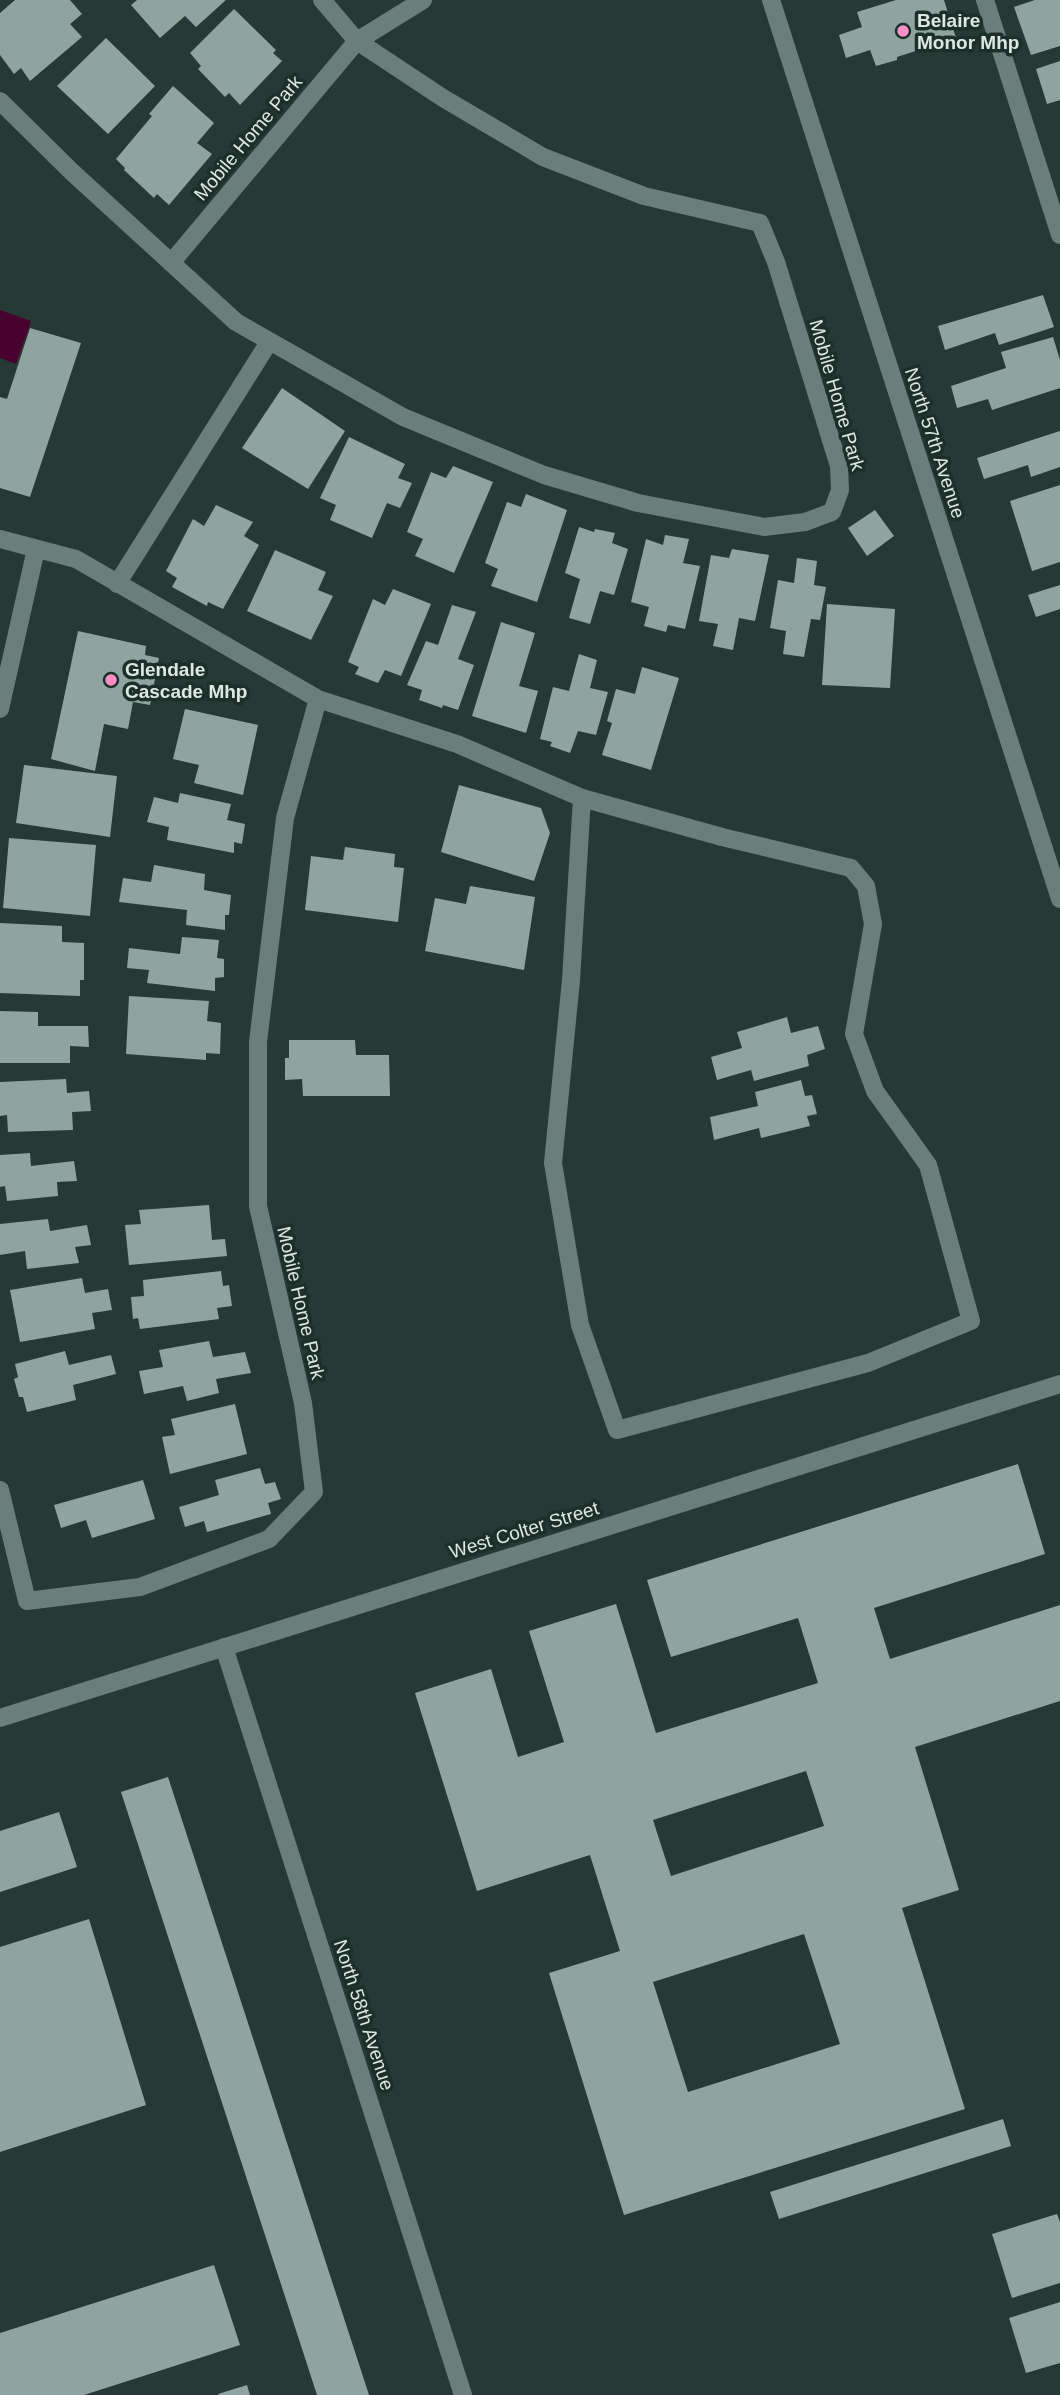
<svg xmlns="http://www.w3.org/2000/svg" width="1060" height="2395" font-family="Arial,sans-serif">
<style>
.water{fill:#47032e}
.building{fill:#8fa49e;fill-rule:evenodd}
.lines{fill:none;stroke-linecap:round;stroke-linejoin:round}
.minor{stroke:#6b7f7a;stroke-width:18}
.poi-dot{fill:#fa8fc7;stroke:#1d2f2a;stroke-width:2.5}
.labels{text-anchor:middle;dominant-baseline:central;stroke-width:7;stroke-linejoin:round;paint-order:stroke}
.poi-label{font-size:19px;font-weight:bold;fill:#dde8e4;stroke:#1d2f2a;text-anchor:start}
.street-label{font-size:19px;fill:#dde8e4;stroke:#1d2f2a}
</style>
<rect width="100%" height="100%" fill="#273934"/>
<!-- water -->
<path class="water" d="M 0,310 L 31,321 L 16,364 L 0,358 Z"/>
<!-- building -->
<path class="building" d="M 15,0 L 70,0 L 82,14 L 70,24 L 82,37 L 30,81 L 21,68 L 14,74 L 0,55 L 0,13 Z
M 137,0 L 226,0 L 196,27 L 185,16 L 160,38 L 131,5 Z
M 896,0 L 944,0 L 956,38 L 897,57 L 897,60 L 876,66 L 870,50 L 846,58 L 839,35 L 862,27 L 857,12 Z
M 1035,0 L 1060,0 L 1060,46 L 1031,55 L 1014,7 Z
M 234,9 L 276,50 L 273,53 L 282,61 L 240,105 L 229,93 L 225,97 L 198,69 L 201,66 L 190,53 Z
M 106,38 L 155,86 L 108,134 L 57,86 Z
M 1060,61 L 1060,100 L 1047,104 L 1036,69 Z
M 173,86 L 214,123 L 197,143 L 212,154 L 169,205 L 157,194 L 154,198 L 124,170 L 125,168 L 116,159 L 152,116 L 149,114 Z
M 1043,295 L 1054,327 L 999,345 L 995,333 L 945,350 L 938,326 Z
M 30,328 L 81,343 L 30,497 L 0,488 L 0,397 L 7,399 Z
M 1053,337 L 1060,360 L 1060,388 L 992,410 L 988,399 L 957,408 L 951,386 L 1006,368 L 1001,352 Z
M 282,388 L 345,431 L 308,489 L 242,448 Z
M 1060,431 L 1060,467 L 1031,477 L 1028,465 L 984,479 L 977,458 Z
M 349,437 L 405,464 L 398,478 L 412,483 L 400,508 L 387,503 L 372,538 L 330,520 L 336,505 L 320,498 Z
M 453,466 L 493,482 L 454,573 L 415,556 L 423,539 L 407,532 L 431,472 L 446,478 Z
M 1060,485 L 1060,562 L 1032,571 L 1010,501 Z
M 526,494 L 567,510 L 537,602 L 491,586 L 498,569 L 485,563 L 507,502 L 521,507 Z
M 216,505 L 253,522 L 244,536 L 259,545 L 223,609 L 208,602 L 207,606 L 172,587 L 177,578 L 166,571 L 193,519 L 204,526 Z
M 875,510 L 894,536 L 867,556 L 848,528 Z
M 579,527 L 594,532 L 595,529 L 615,533 L 612,543 L 628,549 L 614,595 L 600,591 L 590,624 L 569,618 L 580,579 L 565,573 Z
M 665,535 L 689,539 L 683,563 L 700,566 L 685,629 L 668,625 L 666,632 L 644,626 L 649,607 L 631,602 L 646,539 L 663,545 Z
M 732,549 L 769,555 L 755,621 L 739,618 L 733,650 L 713,646 L 718,624 L 699,621 L 711,555 L 729,558 Z
M 275,550 L 326,572 L 318,590 L 333,596 L 311,640 L 247,611 Z
M 797,558 L 817,561 L 814,585 L 826,587 L 820,620 L 811,619 L 804,657 L 783,654 L 786,631 L 770,628 L 778,580 L 794,583 Z
M 1060,585 L 1060,609 L 1036,617 L 1028,595 Z
M 393,589 L 431,604 L 401,676 L 385,670 L 378,683 L 355,674 L 359,667 L 348,662 L 373,599 L 385,605 Z
M 827,604 L 895,609 L 890,688 L 822,685 Z
M 452,605 L 476,612 L 458,659 L 474,665 L 458,710 L 443,705 L 442,708 L 419,700 L 422,690 L 407,685 L 426,641 L 438,645 Z
M 501,622 L 535,633 L 519,686 L 538,691 L 526,733 L 472,716 Z
M 78,631 L 146,646 L 145,655 L 159,658 L 150,705 L 133,702 L 128,729 L 104,724 L 95,771 L 51,759 Z
M 579,654 L 597,660 L 590,688 L 608,692 L 596,735 L 578,731 L 570,753 L 550,746 L 552,742 L 540,739 L 553,687 L 569,691 Z
M 642,667 L 679,678 L 651,770 L 602,755 L 612,723 L 607,721 L 616,689 L 635,694 Z
M 185,709 L 258,725 L 243,795 L 194,783 L 199,765 L 173,759 Z
M 24,765 L 117,776 L 110,837 L 16,823 Z
M 459,785 L 541,808 L 550,833 L 534,881 L 441,852 Z
M 180,793 L 231,804 L 227,820 L 245,824 L 242,844 L 234,842 L 234,853 L 167,840 L 169,827 L 147,822 L 154,797 L 178,803 Z
M 9,838 L 96,845 L 90,916 L 3,908 Z
M 345,847 L 395,854 L 394,867 L 404,868 L 398,922 L 305,910 L 311,856 L 343,860 Z
M 154,865 L 205,874 L 204,890 L 231,895 L 229,915 L 225,915 L 225,930 L 186,925 L 187,910 L 119,902 L 123,878 L 151,882 Z
M 470,886 L 535,897 L 524,970 L 425,951 L 435,898 L 466,904 Z
M 0,923 L 62,926 L 62,942 L 84,943 L 84,980 L 80,980 L 80,996 L 0,993 Z
M 182,937 L 219,940 L 217,958 L 224,959 L 224,977 L 215,978 L 215,991 L 147,983 L 149,970 L 127,968 L 129,948 L 180,954 Z
M 129,996 L 209,1001 L 207,1021 L 221,1023 L 220,1054 L 206,1053 L 206,1060 L 126,1054 Z
M 0,1011 L 38,1012 L 38,1026 L 88,1026 L 89,1047 L 70,1046 L 70,1063 L 0,1063 Z
M 787,1017 L 791,1033 L 818,1026 L 825,1049 L 807,1055 L 809,1066 L 754,1081 L 751,1070 L 717,1080 L 711,1057 L 742,1048 L 737,1032 Z
M 289,1040 L 355,1040 L 356,1055 L 389,1055 L 390,1096 L 303,1096 L 302,1079 L 285,1080 L 285,1058 L 289,1058 Z
M 66,1079 L 67,1093 L 89,1091 L 91,1111 L 72,1112 L 73,1130 L 8,1132 L 7,1115 L 0,1116 L 0,1082 Z
M 801,1080 L 805,1096 L 812,1095 L 817,1114 L 807,1116 L 810,1126 L 761,1138 L 759,1128 L 714,1140 L 710,1117 L 758,1106 L 755,1092 Z
M 30,1153 L 31,1166 L 74,1161 L 77,1181 L 57,1182 L 58,1196 L 7,1201 L 5,1186 L 0,1187 L 0,1155 Z
M 209,1205 L 212,1240 L 225,1239 L 227,1256 L 129,1265 L 125,1225 L 141,1224 L 139,1210 Z
M 48,1219 L 50,1231 L 87,1225 L 91,1245 L 75,1247 L 79,1263 L 27,1269 L 25,1251 L 0,1255 L 0,1224 Z
M 221,1271 L 223,1286 L 229,1285 L 232,1306 L 217,1308 L 219,1319 L 140,1329 L 138,1318 L 133,1319 L 131,1297 L 144,1296 L 143,1280 Z
M 82,1278 L 85,1293 L 108,1289 L 112,1310 L 92,1313 L 95,1329 L 20,1342 L 10,1290 Z
M 209,1341 L 213,1357 L 245,1352 L 251,1373 L 216,1379 L 219,1393 L 187,1401 L 183,1386 L 144,1394 L 139,1371 L 163,1367 L 159,1350 Z
M 65,1351 L 69,1365 L 111,1355 L 116,1374 L 73,1385 L 76,1400 L 27,1412 L 23,1397 L 19,1397 L 14,1379 L 18,1377 L 15,1364 Z
M 235,1404 L 247,1454 L 170,1474 L 162,1437 L 175,1435 L 171,1419 Z
M 1018,1464 L 1045,1554 L 874,1608 L 890,1659 L 1060,1605 L 1060,1701 L 915,1747 L 959,1890 L 902,1908 L 965,2109 L 624,2215 L 549,1973 L 620,1951 L 590,1855 L 477,1891 L 415,1693 L 491,1669 L 518,1757 L 564,1742 L 529,1631 L 616,1604 L 656,1733 L 818,1683 L 798,1618 L 671,1657 L 647,1580 ZM 806,1771 L 824,1826 L 671,1876 L 653,1820 ZM 804,1934 L 840,2044 L 688,2092 L 653,1982 Z
M 260,1468 L 265,1484 L 275,1482 L 281,1499 L 268,1503 L 271,1514 L 207,1532 L 204,1521 L 185,1527 L 179,1507 L 219,1495 L 215,1480 Z
M 143,1480 L 155,1519 L 92,1538 L 86,1520 L 61,1528 L 54,1505 Z
M 168,1777 L 369,2395 L 317,2395 L 121,1792 Z
M 59,1812 L 77,1867 L 0,1892 L 0,1831 Z
M 89,1919 L 146,2105 L 0,2152 L 0,1947 Z
M 1003,2119 L 1011,2146 L 779,2219 L 770,2192 Z
M 1057,2214 L 1060,2222 L 1060,2283 L 1012,2298 L 992,2234 Z
M 214,2265 L 240,2345 L 84,2395 L 0,2395 L 0,2333 Z
M 1060,2302 L 1060,2363 L 1026,2373 L 1009,2318 Z
M 247,2385 L 250,2395 L 219,2395 L 218,2394 Z"/>
<g class="lines">
<!-- minor -->
<path class="minor" d="M 322,0 L 357,41 L 423,0
M 771,0 L 1060,899
M 985,0 L 1060,235
M 0,101 L 72,172 L 236,322 L 403,417 L 544,475 L 638,503 L 764,527 L 805,522 L 832,512 L 840,490 L 839,466 L 776,262 L 760,223 L 644,196 L 543,157 L 443,98 L 357,41 L 171,263
M 0,539 L 76,559 L 318,699 L 457,744 L 582,798
M 117,584 L 269,342
M 0,709 L 36,549
M 582,798 L 722,837 L 851,868 L 866,886 L 873,924 L 854,1034 L 875,1091 L 928,1165 L 971,1321 L 868,1363 L 617,1430 L 580,1325 L 553,1163 L 571,980 Z
M 0,1490 L 27,1601 L 140,1587 L 269,1539 L 314,1492 L 303,1403 L 258,1206 L 258,1042 L 285,818 L 318,699
M 224,1647 L 463,2395
M 0,1718 L 1060,1384"/>
</g>
<!-- markers -->
<g class="poi-dot">
<circle cx="903" cy="31" r="7"/>
<circle cx="111" cy="680" r="7"/>
</g>
<g class="labels">
<!-- poi labels -->
<g class="poi-label">
<text x="917" y="20">Belaire<tspan x="917" dy="22">Monor Mhp</tspan></text>
<text x="125" y="669">Glendale<tspan x="125" dy="22">Cascade Mhp</tspan></text>
</g>
<!-- street labels -->
<g class="street-label">
<text transform="translate(248 138) rotate(-50)">Mobile Home Park</text>
<text transform="translate(837 395) rotate(74)">Mobile Home Park</text>
<text transform="translate(935 443) rotate(72)">North 57th Avenue</text>
<text transform="translate(301 1303) rotate(77)">Mobile Home Park</text>
<text transform="translate(524 1530) rotate(-17)">West Colter Street</text>
<text transform="translate(364 2015) rotate(72)">North 58th Avenue</text>
</g>
</g>
</svg>
